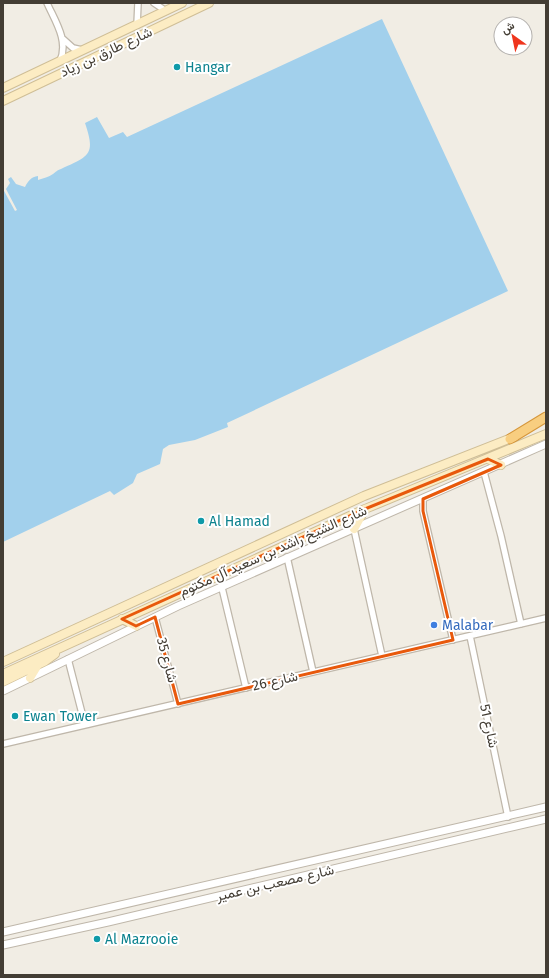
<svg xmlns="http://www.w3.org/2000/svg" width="549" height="978" font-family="'Fira Sans',Vazirmatn,sans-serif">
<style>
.water{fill:#a2d0ec}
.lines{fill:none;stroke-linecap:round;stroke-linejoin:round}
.minor-casing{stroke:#bfb7aa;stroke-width:8}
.tertiary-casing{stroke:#bfb7aa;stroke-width:9}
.secondary-casing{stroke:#cfbe96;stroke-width:10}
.trunk-casing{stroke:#d5963a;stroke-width:11}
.minor{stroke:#fff;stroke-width:5.5}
.tertiary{stroke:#fff;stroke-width:7}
.secondary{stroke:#fcecc3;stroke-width:8}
.trunk{stroke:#f8ce80;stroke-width:9}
.marked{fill:none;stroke:#e8590c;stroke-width:3;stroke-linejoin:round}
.culture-dot{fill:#0f9aa8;stroke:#fff;stroke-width:1.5}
.shop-dot{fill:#3f7fe0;stroke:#fff;stroke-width:1.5}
.labels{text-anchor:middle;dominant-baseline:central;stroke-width:4;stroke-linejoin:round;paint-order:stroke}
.street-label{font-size:14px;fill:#433d34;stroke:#fff}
.culture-label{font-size:14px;fill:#0d838f;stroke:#fff;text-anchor:start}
.shop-label{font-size:14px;fill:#366cbe;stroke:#fff;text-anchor:start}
</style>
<rect width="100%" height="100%" fill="#f1ede4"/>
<!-- water -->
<path class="water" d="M 382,19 L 508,291 L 227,423 L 228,427 L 195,440 L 169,445 L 163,449 L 160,464 L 137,474 L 133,483 L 114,495 L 110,491 L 3,542 L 3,189 L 15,211 L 17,210 L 6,189 L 10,183 L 8,179 L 11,177 L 16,184 L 25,187 C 28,181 31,177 38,176 L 38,180 C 43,178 49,177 53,174 C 56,172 57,170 61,169 C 89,156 96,155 85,123 L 97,117 L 109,138 L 123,132 L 127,137 Z"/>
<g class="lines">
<!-- minor casing -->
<g class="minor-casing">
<path id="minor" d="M 47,3 C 55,21 69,41 60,61
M 154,3 L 166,11
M 137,25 L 138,3
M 63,39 L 73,48 L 82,50
M 484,472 L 501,536 L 521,624
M 423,499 L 423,511 L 453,640
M 354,529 L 382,656
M 287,557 L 313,672
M 222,588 L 246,688
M 155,617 L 178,704
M 470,636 L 508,817
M 68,659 L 85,725
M 3,744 L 546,618"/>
</g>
<!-- tertiary casing -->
<g class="tertiary-casing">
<path id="tertiary" d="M 3,691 L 178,606 L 546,444
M 3,932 L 546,807
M 3,945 L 108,922 L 546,819"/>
</g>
<!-- secondary casing -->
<g class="secondary-casing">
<path id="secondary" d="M 3,88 L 182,3
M 3,101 L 209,3
M 488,459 L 501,465
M 354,529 L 365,509
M 122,619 L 136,626
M 3,662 L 364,496 L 514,437
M 3,674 L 365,509 L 546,434
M 30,678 L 38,665
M 3,682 L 44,662 L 55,654"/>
</g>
<!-- trunk casing -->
<g class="trunk-casing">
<path id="trunk" d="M 510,439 L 546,417"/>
</g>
<!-- minor -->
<use href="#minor" class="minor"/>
<!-- tertiary -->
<use href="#tertiary" class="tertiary"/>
<!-- secondary -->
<use href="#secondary" class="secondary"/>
<!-- trunk -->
<use href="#trunk" class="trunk"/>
</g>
<!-- marked area -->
<path class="marked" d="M 488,459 L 501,465 L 423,499 L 423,511 L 453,640 L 178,704 L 155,617 L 136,626 L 122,619 L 365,509 Z"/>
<!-- markers -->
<g class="culture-dot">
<circle cx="177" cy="67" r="4"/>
<circle cx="201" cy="521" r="4"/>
<circle cx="15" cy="716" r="4"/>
<circle cx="97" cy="939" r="4"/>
</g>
<circle class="shop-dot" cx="434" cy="625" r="4"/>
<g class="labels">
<!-- street labels -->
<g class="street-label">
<text transform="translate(106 52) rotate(-25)">شارع طارق بن زياد</text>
<text transform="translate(273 551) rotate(-24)">شارع الشيخ راشد بن سعيد آل مكتوم</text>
<text transform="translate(167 660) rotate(75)">شارع 35</text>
<text transform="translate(275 681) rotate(-13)">شارع 26</text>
<text transform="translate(489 726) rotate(78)">شارع 51</text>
<text transform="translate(275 883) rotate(-13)">شارع مصعب بن عمير</text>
</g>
<!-- culture labels -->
<g class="culture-label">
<text x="185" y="67">Hangar</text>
<text x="209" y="521">Al Hamad</text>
<text x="23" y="716">Ewan Tower</text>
<text x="105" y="939">Al Mazrooie</text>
</g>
<!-- shop labels -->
<g class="shop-label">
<text x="442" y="625">Malabar</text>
</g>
</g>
<!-- border -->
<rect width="549" height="978" fill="none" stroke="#433d34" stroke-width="8"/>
<!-- north arrow -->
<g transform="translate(513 36) rotate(327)"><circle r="19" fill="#ffffff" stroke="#b4b1ae"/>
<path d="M0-3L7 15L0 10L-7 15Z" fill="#ef351d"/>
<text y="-6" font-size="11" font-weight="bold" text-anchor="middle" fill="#433d34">ش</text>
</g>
</svg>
